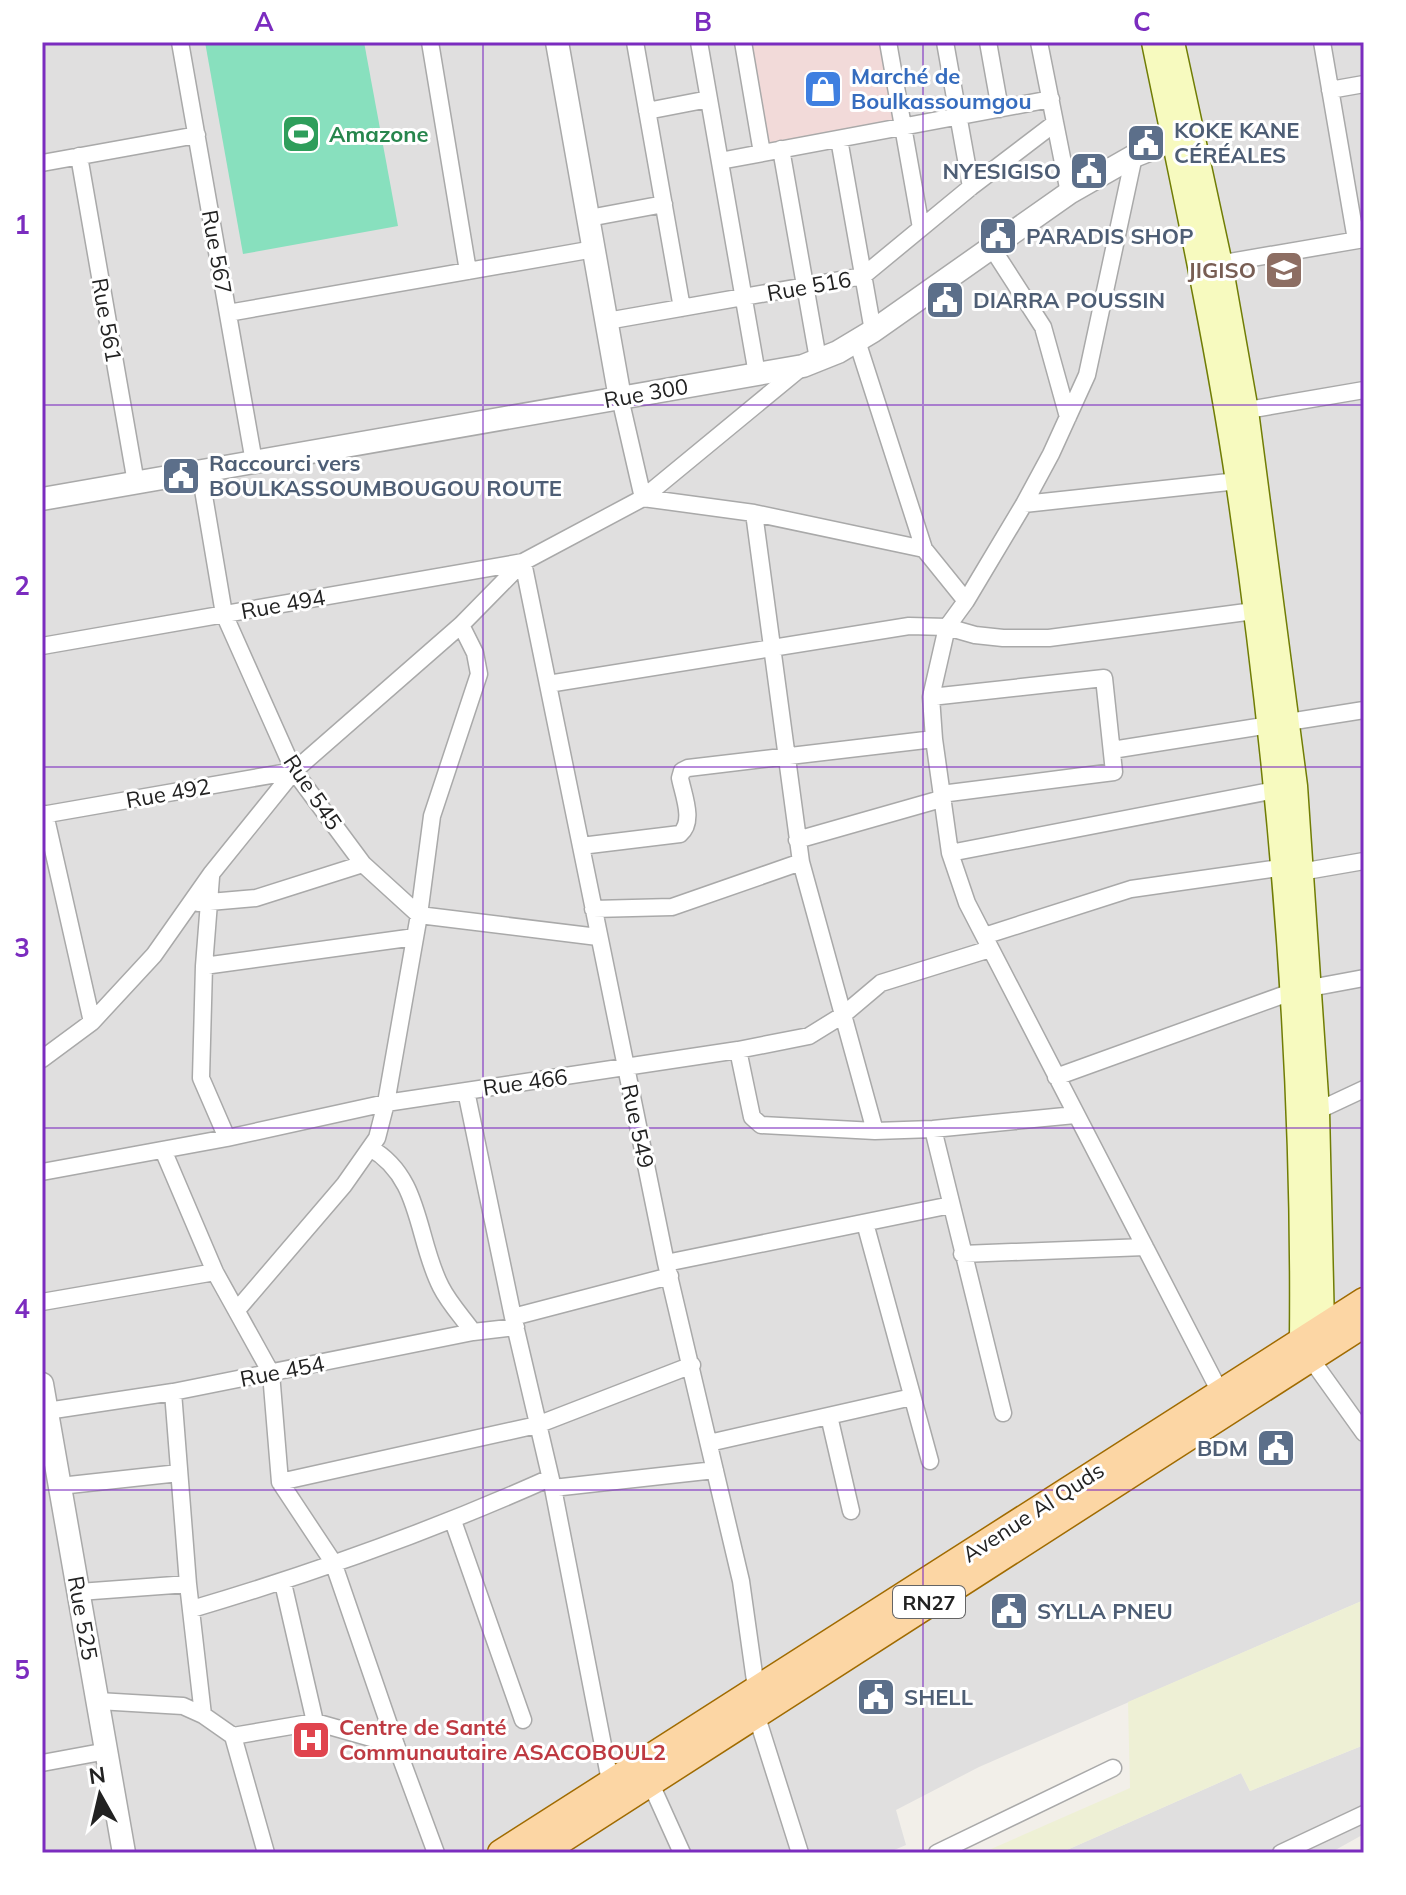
<svg xmlns="http://www.w3.org/2000/svg" width="1406" height="1895" font-family="Mulish,sans-serif">
<style>
.residential{fill:#e0dfdf}
.commercial{fill:#f2dad9}
.farmland{fill:#eef0d5}
.pitch{fill:#88e0be}
.lines{fill:none;stroke-linecap:round;stroke-linejoin:round}
.minor-casing{stroke:#a9a9a9;stroke-width:19}
.tertiary-casing{stroke:#a9a9a9;stroke-width:25}
.secondary-casing{stroke:#707d05;stroke-width:27}
.primary-casing{stroke:#a06b00;stroke-width:29}
.minor{stroke:#fff;stroke-width:16}
.tertiary{stroke:#fff;stroke-width:22}
.secondary{stroke:#f7fabf;stroke-width:24}
.primary{stroke:#fcd6a4;stroke-width:26}
.grid{fill:none;stroke:#7b2cbf;stroke-width:2;stroke-opacity:0.55}
.labels{text-anchor:middle;dominant-baseline:central;stroke-width:6;stroke-linejoin:round;paint-order:stroke}
.shield{fill:#fff;stroke:#646464;stroke-width:2}
.shield-label{font-size:20px;font-weight:bold;fill:#222}
.shop-label{font-size:22px;font-weight:bold;fill:#366cbe;stroke:#fff;text-anchor:start}
.service-label{font-size:22px;font-weight:bold;fill:#4e5e75;stroke:#fff;text-anchor:start}
.leisure-label{font-size:22px;font-weight:bold;fill:#27864d;stroke:#fff;text-anchor:start}
.street-label{font-size:22px;fill:#222;stroke:#fff}
.education-label{font-size:22px;font-weight:bold;fill:#785e54;stroke:#fff;text-anchor:end}
.health-label{font-size:22px;font-weight:bold;fill:#be3a42;stroke:#fff;text-anchor:start}
.neatline{fill:none;stroke:#7b2cbf;stroke-width:3}
.grid-label{font-size:26px;text-anchor:middle;font-weight:bold;fill:#7b2cbf}
</style>
<rect width="100%" height="100%" fill="#f2efe9"/>
<!-- residential -->
<path class="residential" d="M 42,42 L 1364,42 L 1364,1600 L 979,1767 L 896,1810 L 906,1845 L 887,1853 L 42,1853 Z
M 1364,1745 L 1364,1834 L 1330,1853 L 1060,1853 L 1241,1773 L 1250,1791 Z"/>
<!-- commercial -->
<path class="commercial" d="M 745,42 L 885,42 L 902,135 L 766,160 Z"/>
<!-- farmland -->
<path class="farmland" d="M 1364,1600 L 1364,1745 L 1250,1791 L 1241,1773 L 1060,1853 L 982,1853 L 1130,1788 L 1128,1702 Z"/>
<!-- pitch -->
<path class="pitch" d="M 205,42 L 364,42 L 398,226 L 243,254 Z"/>
<g class="lines">
<!-- minor casing -->
<g class="minor-casing">
<path id="minor" d="M 180,42 L 254,462
M 430,42 L 468,271
M 635,42 L 682,308
M 699,42 L 757,374
M 743,42 L 762,153
M 888,42 L 921,228
M 945,42 L 971,187
M 988,42 L 1000,109
M 1039,42 L 1069,193
M 1322,42 L 1356,240
M 1330,90 L 1364,84
M 647,111 L 709,99
M 839,139 L 873,331
M 781,149 L 818,359
M 79,156 L 136,483
M 1134,156 L 1087,375 L 1051,454 L 1024,504 L 966,601 L 947,627 L 931,697 L 934,739 L 950,853 L 967,903 L 1220,1392
M 720,161 L 1051,99
M 42,163 L 197,135
M 589,218 L 664,204
M 992,248 L 1043,327 L 1068,417
M 1212,265 L 1364,239
M 228,313 L 594,249
M 607,321 L 863,276 L 971,187 L 1055,123
M 857,341 L 924,549
M 620,398 L 643,498 L 754,513 L 924,549 L 966,601
M 1236,412 L 1364,390
M 200,472 L 224,614 L 294,771 L 363,864 L 419,915 L 598,937
M 1024,504 L 1238,481
M 754,513 L 801,862 L 875,1131
M 42,646 L 523,562 L 666,1263 L 741,1581 L 756,1688 L 756,1714 L 800,1853
M 548,684 L 909,626 L 947,627 L 975,635 L 1003,638 L 1049,638 L 1254,611
M 931,697 L 1104,678 L 1114,772 L 941,794
M 1112,750 L 1364,710
M 45,814 L 92,1022
M 42,815 L 294,771
M 797,840 L 941,799
M 581,846 L 680,834 C 695,822 683,794 680,778 L 682,771 L 688,768 L 934,739
M 950,853 L 1286,788
M 1312,870 L 1364,861
M 211,877 L 204,966 L 201,1078 L 227,1138
M 198,903 L 256,898 L 363,864
M 593,909 L 672,907 L 801,862
M 984,936 L 1131,889 L 1293,866
M 204,966 L 415,937
M 738,1050 L 752,1117 L 761,1125 L 875,1131 L 933,1129 L 1075,1115
M 42,1059 L 92,1022 L 154,955 L 211,874 L 294,771 L 461,625 L 523,562 L 643,498 L 802,367
M 1056,1077 L 1294,991 L 1364,978
M 466,1091 L 513,1317 L 553,1488 L 610,1781
M 1317,1111 L 1364,1089
M 933,1129 L 1003,1413
M 370,1148 C 422,1177 416,1239 441,1287 C 449,1303 463,1318 473,1332
M 163,1150 L 215,1272 L 271,1373 L 280,1482 L 333,1562 L 396,1745 L 436,1853
M 42,1172 L 227,1138 L 386,1103 L 738,1050 L 809,1036 L 843,1015 L 881,983 L 990,949
M 865,1223 L 930,1461
M 962,1254 L 1145,1247
M 666,1263 L 951,1205
M 42,1302 L 215,1272
M 237,1310 L 344,1185 L 377,1138 L 386,1103 L 419,915 L 432,816 L 479,674 L 475,653 L 461,625
M 513,1317 L 670,1276
M 1316,1366 L 1364,1433
M 173,1392 L 188,1584 L 203,1715
M 47,1411 L 173,1392 L 473,1332 L 516,1327
M 829,1416 L 851,1511
M 709,1443 L 912,1397
M 280,1482 L 537,1425 L 692,1365
M 60,1486 L 179,1473
M 553,1488 L 715,1470
M 453,1521 L 523,1720
M 283,1583 L 315,1722
M 79,1592 L 188,1584
M 192,1609 C 314,1573 434,1530 550,1478
M 98,1701 L 183,1706 L 203,1715 L 233,1736 L 315,1722 L 396,1745
M 233,1736 L 266,1853
M 42,1763 L 107,1751
M 650,1782 L 682,1853
M 937,1853 L 1113,1768
M 1281,1853 L 1364,1814"/>
</g>
<!-- tertiary casing -->
<g class="tertiary-casing">
<path id="tertiary" d="M 557,42 L 620,398
M 42,499 L 803,366 L 838,352 L 873,331 L 1069,193 L 1134,156 L 1174,140 L 1192,137
M 42,1384 L 124,1853"/>
</g>
<!-- secondary casing -->
<g class="secondary-casing">
<path id="secondary" d="M 1154,42 C 1184,188 1216,334 1238,481 C 1280,766 1305,1052 1302,1340 L 1309,1355
M 1172,42 L 1220,264 L 1246,411 L 1295,786 L 1317,1111 L 1322,1327 L 1320,1344"/>
</g>
<!-- primary casing -->
<g class="primary-casing">
<path id="primary" d="M 501,1853 L 1364,1301
M 541,1853 L 1364,1324"/>
</g>
<!-- minor -->
<use href="#minor" class="minor"/>
<!-- tertiary -->
<use href="#tertiary" class="tertiary"/>
<!-- secondary -->
<use href="#secondary" class="secondary"/>
<!-- primary -->
<use href="#primary" class="primary"/>
</g>
<!-- grid -->
<path class="grid" d="M 483,42 L 483,1853M 923,42 L 923,1853M 42,405 L 1364,405M 42,767 L 1364,767M 42,1128 L 1364,1128M 42,1490 L 1364,1490"/>
<!-- icons -->
<defs>
<g id="shop-square" transform="scale(2)"><rect x="-9" y="-9" width="18" height="18" rx="4" fill="#3f7fe0" stroke="#fff"/><path d="M-5-2.5h2.3a2.7 3.5 0 0 1 5.4 0H5L5.5 6h-11ZM-1.5-2.5h3a1.5 2.3 0 0 0-3 0Z" fill="#fff"/></g>
<g id="stadium-square" transform="scale(2)"><rect x="-9" y="-9" width="18" height="18" rx="4" fill="#2e9e5b" stroke="#fff"/><path d="M0-5a6.5 5 0 1 0 0 10a6.5 5 0 1 0 0-10ZM-3.5-1.8h7v3.6h-7Z" fill="#fff"/></g>
<g id="civic-square" transform="scale(2)"><rect x="-9" y="-9" width="18" height="18" rx="4" fill="#5c6f8a" stroke="#fff"/><path d="M-.6-6.5H3V-4.5H.6V-3L4-1V1h2V6H-6V1h2V-1L-.6-3ZM-1.2 2.5V6h2.4V2.5Z" fill="#fff"/></g>
<g id="school-square" transform="scale(2)"><rect x="-9" y="-9" width="18" height="18" rx="4" fill="#8d6e63" stroke="#fff"/><path d="M0-5L7-2L0 1L-7-2ZM-4 1L0 2.5L4 1V4Q0 6-4 4Z" fill="#fff"/></g>
<g id="hospital-square" transform="scale(2)"><rect x="-9" y="-9" width="18" height="18" rx="4" fill="#e0444e" stroke="#fff"/><path d="M-5-5h3v3.5h4V-5h3V5h-3V1.5h-4V5h-3Z" fill="#fff"/></g>
</defs>
<g fill-rule="evenodd">
<use href="#shop-square" x="823" y="89"/>
<use href="#stadium-square" x="301" y="134"/>
<use href="#civic-square" x="1146" y="143"/>
<use href="#civic-square" x="1089" y="171"/>
<use href="#civic-square" x="998" y="236"/>
<use href="#school-square" x="1284" y="270"/>
<use href="#civic-square" x="945" y="300"/>
<use href="#civic-square" x="181" y="476"/>
<use href="#civic-square" x="1276" y="1448"/>
<use href="#civic-square" x="1009" y="1611"/>
<use href="#civic-square" x="876" y="1697"/>
<use href="#hospital-square" x="311" y="1740"/>
</g>
<g class="labels">
<!-- shield labels -->
<rect class="shield" x="893" y="1586" width="72" height="32" rx="6"/>
<g class="shield-label">
<text x="929" y="1602">RN27</text>
</g>
<!-- shop labels -->
<g class="shop-label">
<text x="851" y="76">Marché de<tspan x="851" dy="25">Boulkassoumgou</tspan></text>
</g>
<!-- service labels -->
<g class="service-label">
<text x="1174" y="130">KOKE KANE<tspan x="1174" dy="25">CÉRÉALES</tspan></text>
<text x="1061" y="171" text-anchor="end">NYESIGISO</text>
<text x="1026" y="236">PARADIS SHOP</text>
<text x="973" y="300">DIARRA POUSSIN</text>
<text x="209" y="463">Raccourci vers<tspan x="209" dy="25">BOULKASSOUMBOUGOU ROUTE</tspan></text>
<text x="1248" y="1448" text-anchor="end">BDM</text>
<text x="1037" y="1611">SYLLA PNEU</text>
<text x="904" y="1697">SHELL</text>
</g>
<!-- leisure labels -->
<g class="leisure-label">
<text x="329" y="134">Amazone</text>
</g>
<!-- street labels -->
<g class="street-label">
<text transform="translate(217 252) rotate(80)">Rue 567</text>
<text transform="translate(809 286) rotate(-10)">Rue 516</text>
<text transform="translate(107 320) rotate(80)">Rue 561</text>
<text transform="translate(646 393) rotate(-10)">Rue 300</text>
<text transform="translate(283 604) rotate(-10)">Rue 494</text>
<text transform="translate(313 792) rotate(56)">Rue 545</text>
<text transform="translate(168 793) rotate(-10)">Rue 492</text>
<text transform="translate(525 1082) rotate(-8)">Rue 466</text>
<text transform="translate(638 1126) rotate(78)">Rue 549</text>
<text transform="translate(282 1371) rotate(-11)">Rue 454</text>
<text transform="translate(1033 1512) rotate(-33)">Avenue Al Quds</text>
<text transform="translate(83 1618) rotate(80)">Rue 525</text>
</g>
<!-- education labels -->
<g class="education-label">
<text x="1256" y="270">JIGISO</text>
</g>
<!-- health labels -->
<g class="health-label">
<text x="339" y="1727">Centre de Santé<tspan x="339" dy="25">Communautaire ASACOBOUL2</tspan></text>
</g>
</g>
<!-- border -->
<rect width="1406" height="1895" fill="none" stroke="#ffffff" stroke-width="88"/>
<!-- north arrow -->
<g transform="translate(100 1795) rotate(352)" stroke="#ffffff" stroke-width="6" paint-order="stroke">
<path d="M0-6L14 30L0 20L-14 30Z" fill="#222222"/>
<text y="-12" font-size="22" font-weight="bold" text-anchor="middle" fill="#222222">N</text>
</g>
<rect x="44" y="44" width="1318" height="1807" class="neatline"/>
<g class="grid-label">
<text x="264" y="31">A</text>
<text x="703" y="31">B</text>
<text x="1142" y="31">C</text>
<text x="22" y="234">1</text>
<text x="22" y="595">2</text>
<text x="22" y="957">3</text>
<text x="22" y="1318">4</text>
<text x="22" y="1679">5</text>
</g>
</svg>
